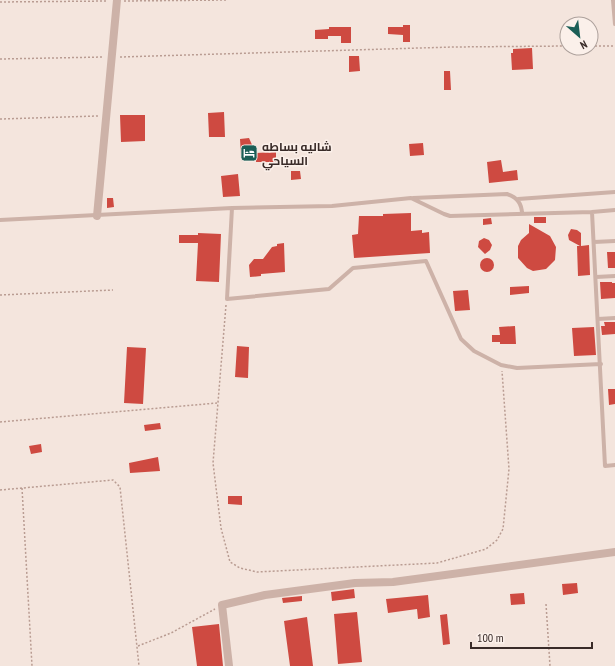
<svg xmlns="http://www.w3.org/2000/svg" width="615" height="666" font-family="'PT Sans Narrow',Cairo,sans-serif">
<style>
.building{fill:#ce4a41}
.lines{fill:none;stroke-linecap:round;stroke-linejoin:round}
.path{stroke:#b99c92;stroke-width:1.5;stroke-dasharray:2 2;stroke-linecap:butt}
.service{stroke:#cdb2a8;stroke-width:4}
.minor{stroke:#cdb2a8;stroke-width:8}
.labels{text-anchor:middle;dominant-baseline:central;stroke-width:3;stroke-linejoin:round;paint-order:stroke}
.poi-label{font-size:12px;font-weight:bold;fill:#392b28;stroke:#fbf0ea;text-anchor:start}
</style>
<rect width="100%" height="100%" fill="#f4e5dd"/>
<!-- building -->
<path class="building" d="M 403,25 L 410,25 L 410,42 L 403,42 L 403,35 L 388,34 L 388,27 L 403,27 Z
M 329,27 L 351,27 L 351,43 L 341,43 L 341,36 L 328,36 L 328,39 L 315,39 L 315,30 L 329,29 Z
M 532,48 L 533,69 L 512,70 L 511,53 L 513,53 L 513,49 Z
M 349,56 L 359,56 L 360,71 L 349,72 Z
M 444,71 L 450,71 L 451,90 L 444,90 Z
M 224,112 L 225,137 L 209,137 L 208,113 Z
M 120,115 L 145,115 L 145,141 L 121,142 Z
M 249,138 L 253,147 L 251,155 L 241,156 L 240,139 Z
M 423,143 L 424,155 L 410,156 L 409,144 Z
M 276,152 L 276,162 L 256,162 L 256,153 Z
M 501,160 L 503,172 L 517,170 L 518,180 L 489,183 L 487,162 Z
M 291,171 L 300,171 L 301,179 L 291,180 Z
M 238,174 L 240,196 L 223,197 L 221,176 Z
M 107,198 L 113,198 L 114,207 L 107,208 Z
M 411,213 L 411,231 L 422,230 L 422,233 L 429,232 L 430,253 L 354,258 L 352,235 L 358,234 L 359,216 L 383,216 L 383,214 Z
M 534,217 L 546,217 L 546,223 L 534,223 Z
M 491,218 L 492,224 L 483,225 L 483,219 Z
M 529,224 L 550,236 L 556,247 L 555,260 L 546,269 L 533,271 L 527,268 L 518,258 L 518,246 L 521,240 L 529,233 Z
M 571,229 L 577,230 L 581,233 L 581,246 L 589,245 L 590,275 L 578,276 L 577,246 L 580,246 L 569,240 L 568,235 Z
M 198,233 L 221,234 L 219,282 L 196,281 L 198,243 L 179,243 L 179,235 L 198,235 Z
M 484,238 L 489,240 L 492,245 L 490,250 L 485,254 L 478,247 L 479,241 Z
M 284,243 L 285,272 L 261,274 L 261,276 L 250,277 L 249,265 L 254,259 L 263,259 L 272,247 L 277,246 L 277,244 Z
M 607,252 L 615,252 L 615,268 L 608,268 Z
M480 265a7 7 0 1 1 14 0a7 7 0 1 1-14 0Z
M 600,282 L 612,282 L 612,283 L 615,283 L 615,298 L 601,299 Z
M 529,286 L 529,293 L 510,295 L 510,287 Z
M 468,290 L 470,310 L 455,311 L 453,291 Z
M 604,322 L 615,322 L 615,334 L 602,335 L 601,326 L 605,326 Z
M 515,326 L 516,344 L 500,344 L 500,342 L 492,342 L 492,335 L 500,335 L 499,327 Z
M 594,327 L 596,355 L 574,356 L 572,328 Z
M 237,346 L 249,347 L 248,378 L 235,377 Z
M 127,347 L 146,348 L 143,404 L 124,403 Z
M 608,389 L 615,389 L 615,404 L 609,405 Z
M 160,423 L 161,429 L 145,431 L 144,425 Z
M 41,444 L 42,452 L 31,454 L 29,446 Z
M 158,457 L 160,471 L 130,473 L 129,463 Z
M 228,496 L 242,496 L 242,505 L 228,504 Z
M 577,583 L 578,593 L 563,595 L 562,584 Z
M 354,589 L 355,598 L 332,601 L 331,592 Z
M 524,593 L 525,604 L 511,605 L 510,594 Z
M 428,595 L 430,617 L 418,619 L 417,609 L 388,613 L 386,599 Z
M 302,596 L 302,601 L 283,603 L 282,598 Z
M 357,612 L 362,662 L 338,664 L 334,614 Z
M 447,614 L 450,644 L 443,645 L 440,615 Z
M 307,617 L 313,666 L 290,666 L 284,621 Z
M 219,624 L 223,666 L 197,666 L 192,627 Z"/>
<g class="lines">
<!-- path -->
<path class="path" d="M 124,1 L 228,0
M 0,2 L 108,1
M 591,46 L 615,46
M 120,57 L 453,47 L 567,46
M 0,59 L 104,57
M 0,119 L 98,116
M 0,295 L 113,290
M 226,305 L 213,463 L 221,528 L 230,562 L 240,568 L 257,572 L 437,563 L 486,549 L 497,540 L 503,529 L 509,469 L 502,371
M 0,422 L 217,403
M 22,488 L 32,666
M 0,490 L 113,480 L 120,487 L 139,666
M 546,604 L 550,666
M 138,646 L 171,633 L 215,609"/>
<!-- service -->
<path class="service" d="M 613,0 L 615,24
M 413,198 L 507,194 C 517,197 522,203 522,214
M 518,199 L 615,192
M 232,208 L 227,299 L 329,289 L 353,268 L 426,261 L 461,339 L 474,351 L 501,365 L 517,368 L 601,364
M 615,210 L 592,212 L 605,466 L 615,465
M 0,220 L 232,208 L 332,206 L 411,198 L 444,214 L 450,216 L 592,212
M 594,242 L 615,241
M 596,277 L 615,276
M 598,319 L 615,318"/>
<!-- minor -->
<path class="minor" d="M 97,216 L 117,0
M 229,666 L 222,605 L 265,595 L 355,583 L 393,582 L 615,552"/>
</g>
<!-- icons -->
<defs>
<g id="hotel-square" transform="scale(0.9)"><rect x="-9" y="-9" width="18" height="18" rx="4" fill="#1b5e56" stroke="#fbf0ea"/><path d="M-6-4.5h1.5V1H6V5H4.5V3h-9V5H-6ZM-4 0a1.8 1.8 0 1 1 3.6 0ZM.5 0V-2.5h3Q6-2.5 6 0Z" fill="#fff"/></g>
</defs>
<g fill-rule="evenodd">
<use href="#hotel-square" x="249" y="153"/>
</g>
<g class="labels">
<!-- poi labels -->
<g class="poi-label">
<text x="262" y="146">شاليه بساطه<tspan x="262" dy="14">السياحي</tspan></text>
</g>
</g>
<!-- north arrow -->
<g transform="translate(579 36) rotate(152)"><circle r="19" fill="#fbf0ea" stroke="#ada19c"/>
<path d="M0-3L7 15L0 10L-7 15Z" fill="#1b5e56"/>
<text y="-6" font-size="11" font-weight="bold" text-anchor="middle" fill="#392b28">N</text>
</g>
<!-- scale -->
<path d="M471 642v6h121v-6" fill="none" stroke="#392b28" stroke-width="2"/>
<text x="477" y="642" font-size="12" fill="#392b28" stroke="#fbf0ea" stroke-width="3" paint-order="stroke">100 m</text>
</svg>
